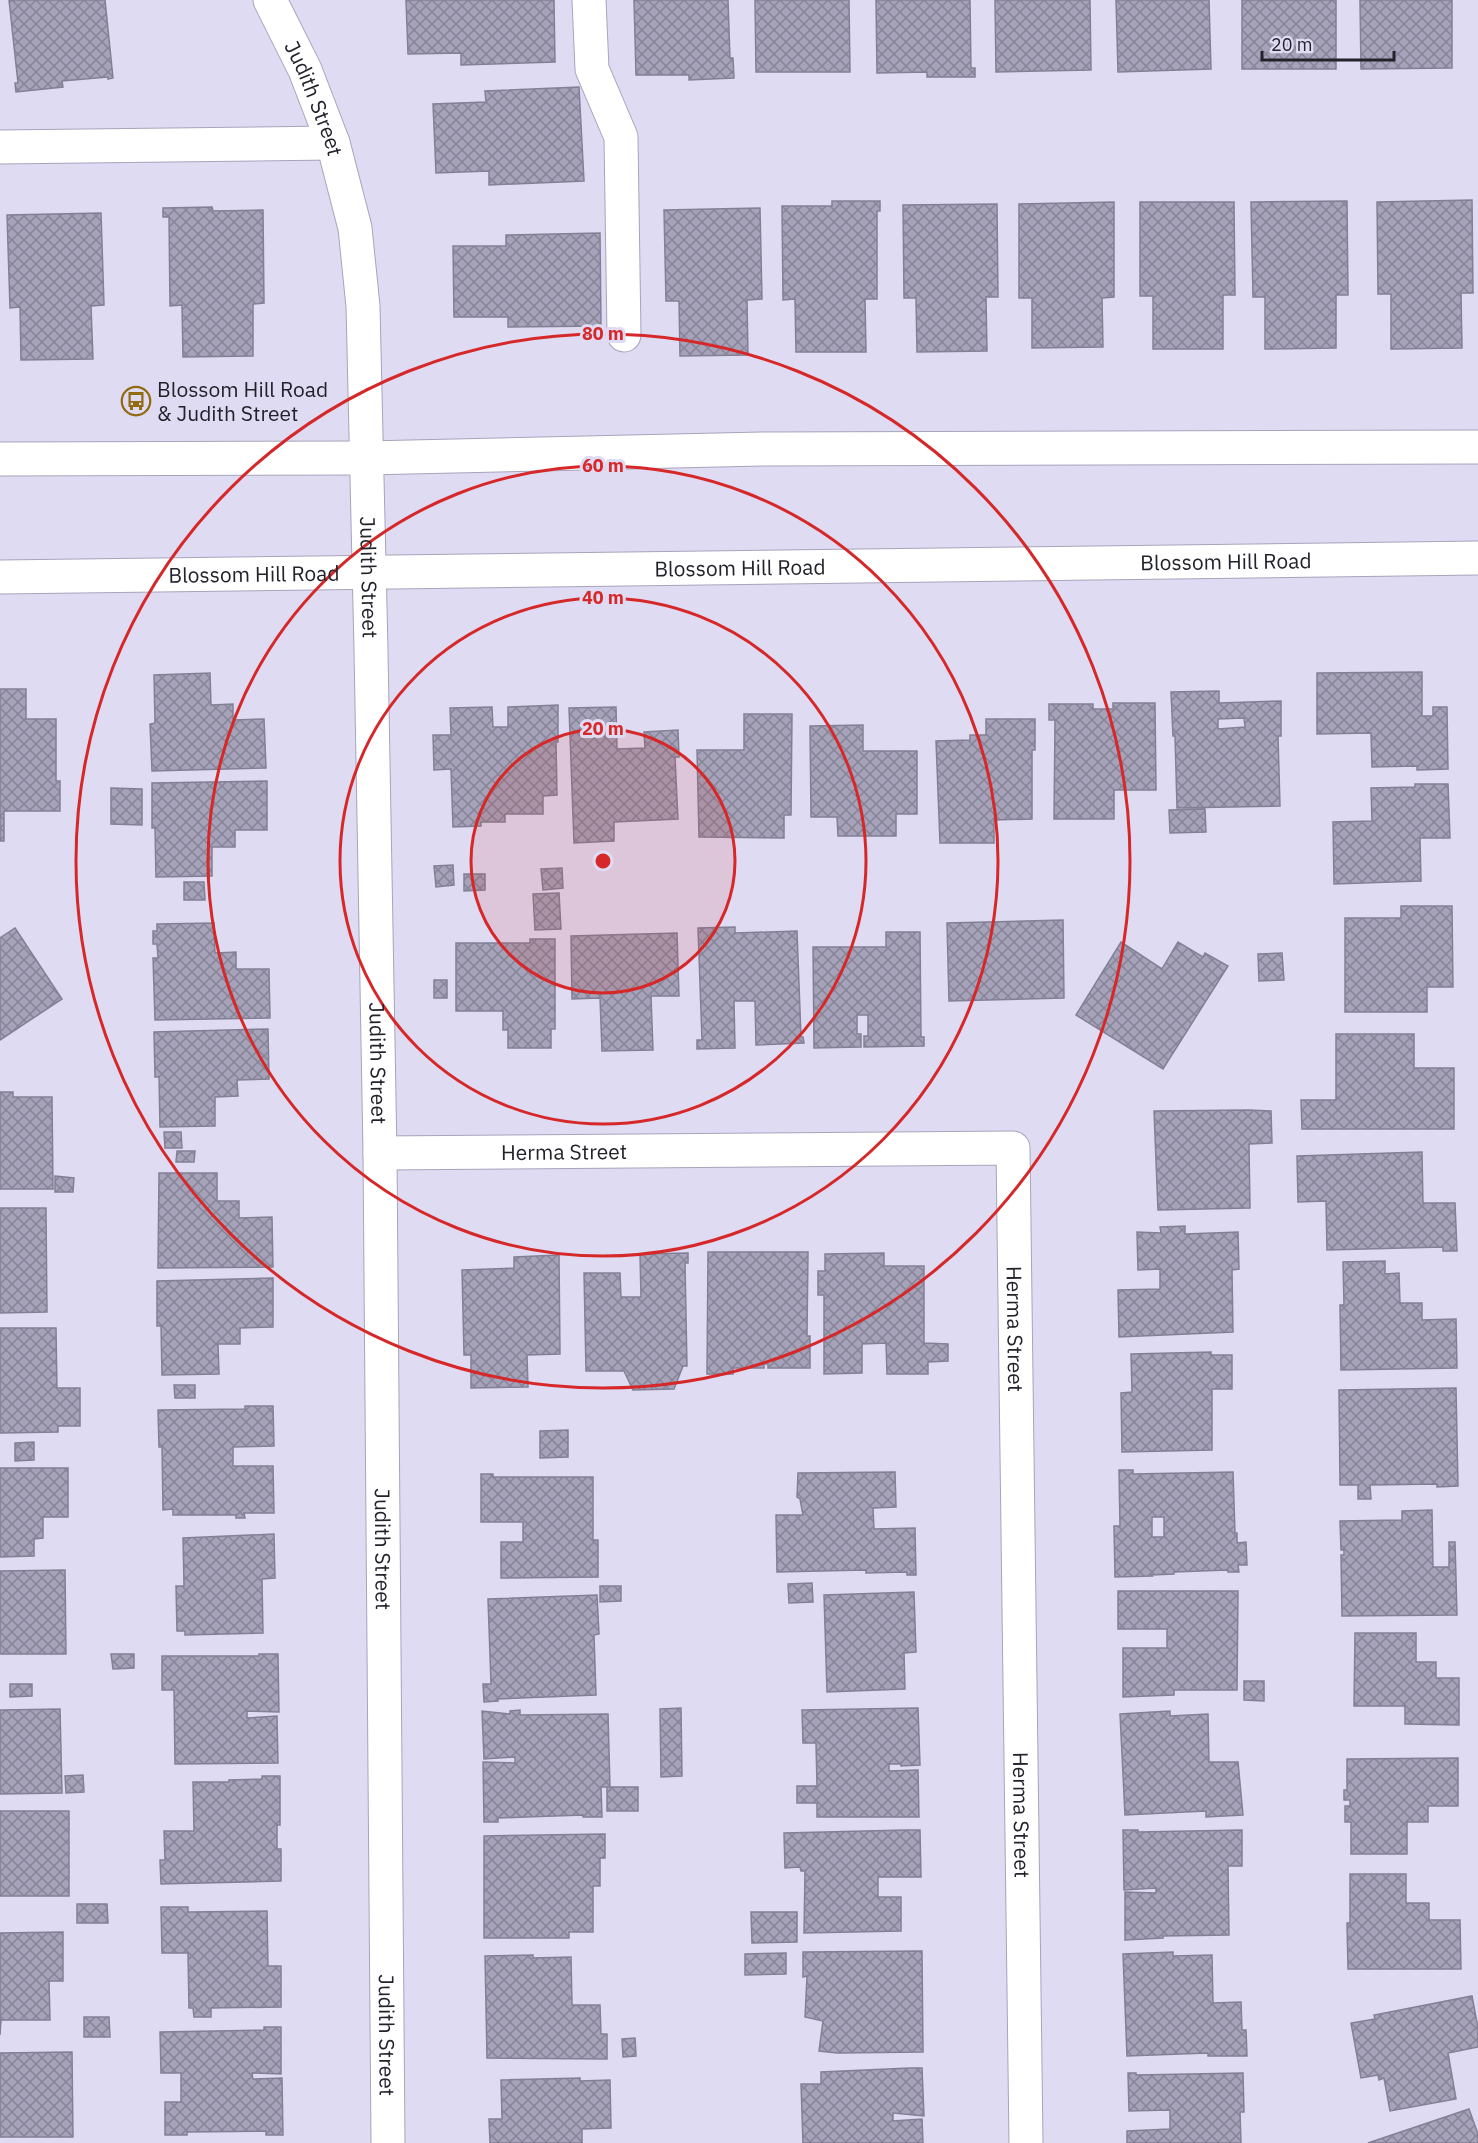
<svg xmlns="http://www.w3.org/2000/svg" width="1478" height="2143" font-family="'IBM Plex Sans',sans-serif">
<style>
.building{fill:url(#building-cross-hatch);stroke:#838096;stroke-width:1.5;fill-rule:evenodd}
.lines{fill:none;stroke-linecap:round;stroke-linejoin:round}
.minor-casing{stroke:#a7a4bb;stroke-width:35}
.major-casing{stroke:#a7a4bb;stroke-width:35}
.minor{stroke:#fff;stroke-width:33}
.major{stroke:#fff;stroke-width:33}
.ring{fill:none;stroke:#d62828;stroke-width:3}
.labels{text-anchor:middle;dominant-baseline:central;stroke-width:6;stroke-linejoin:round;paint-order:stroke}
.street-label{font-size:21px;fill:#23222b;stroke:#dedbf3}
.poi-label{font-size:21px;fill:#23222b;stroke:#dedbf3;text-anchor:start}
.centre{fill:#d62828;stroke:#dedbf3;stroke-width:3}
.ring-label{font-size:18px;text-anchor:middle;font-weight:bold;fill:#d62828;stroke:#dedbf3;stroke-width:6;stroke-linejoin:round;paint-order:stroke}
</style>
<defs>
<pattern id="building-cross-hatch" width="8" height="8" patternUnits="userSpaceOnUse" patternTransform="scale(1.5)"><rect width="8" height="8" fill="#a5a2b9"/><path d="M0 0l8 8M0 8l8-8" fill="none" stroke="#868497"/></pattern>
</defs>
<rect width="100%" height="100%" fill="#dedbf3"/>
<!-- building -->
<path class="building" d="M 9,0 L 105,0 L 113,78 L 108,79 L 108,77 L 62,81 L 63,87 L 16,92 L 15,83 L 18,83 Z
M 406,0 L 554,0 L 555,62 L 461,65 L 461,53 L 408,54 Z
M 634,0 L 728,0 L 730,58 L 733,58 L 734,78 L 689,80 L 689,75 L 636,75 Z
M 755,0 L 849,0 L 850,72 L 756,72 Z
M 876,0 L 970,0 L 971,68 L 975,68 L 975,77 L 927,77 L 927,72 L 877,73 Z
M 995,0 L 1090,0 L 1091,70 L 996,72 Z
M 1116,0 L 1209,0 L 1211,69 L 1118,72 Z
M 1242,0 L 1336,0 L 1336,69 L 1242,69 Z
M 1360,0 L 1452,0 L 1452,68 L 1361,69 Z
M 579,87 L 584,181 L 489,185 L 489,171 L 436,173 L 433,104 L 486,102 L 485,91 Z
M 1472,200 L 1473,293 L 1461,293 L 1462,348 L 1391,349 L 1391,294 L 1378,294 L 1377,202 Z
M 832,201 L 880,201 L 880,211 L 877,211 L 877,299 L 865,299 L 866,352 L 796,352 L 795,299 L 783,300 L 782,206 L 832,206 Z
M 1347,201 L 1348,295 L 1336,295 L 1336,348 L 1265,349 L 1265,297 L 1253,297 L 1251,202 Z
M 1114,202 L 1114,297 L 1102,298 L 1103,347 L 1032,348 L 1032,298 L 1019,298 L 1019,204 Z
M 1140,202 L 1234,202 L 1235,295 L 1223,295 L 1223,349 L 1153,349 L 1153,296 L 1140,296 Z
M 997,204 L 998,297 L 986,297 L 987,351 L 917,352 L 916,298 L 904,298 L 903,205 Z
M 212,207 L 213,211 L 263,210 L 264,303 L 253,304 L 253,356 L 183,357 L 182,305 L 170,306 L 169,217 L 163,217 L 163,208 Z
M 760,208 L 762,299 L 747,300 L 748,355 L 680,356 L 679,301 L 666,301 L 664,210 Z
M 101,213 L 104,305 L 91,306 L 93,359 L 21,360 L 20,307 L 10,308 L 7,215 Z
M 600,233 L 601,326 L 508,327 L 508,317 L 454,317 L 453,246 L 506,246 L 506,235 Z
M 1422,672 L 1422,716 L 1433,716 L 1433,707 L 1447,707 L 1448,769 L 1417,770 L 1417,766 L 1372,767 L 1371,733 L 1317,734 L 1317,673 Z
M 210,673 L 211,705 L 233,704 L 233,720 L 264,719 L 266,768 L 152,771 L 150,724 L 155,723 L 154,675 Z
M 0,689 L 26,689 L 26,719 L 56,719 L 56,781 L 60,781 L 60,811 L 4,811 L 4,841 L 0,841 Z
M 1219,691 L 1219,703 L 1281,701 L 1281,736 L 1278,736 L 1280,806 L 1177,808 L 1175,736 L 1173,736 L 1171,692 ZM 1244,718 L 1245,727 L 1218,729 L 1218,719 Z
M 1113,703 L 1155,703 L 1156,790 L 1114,790 L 1114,819 L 1054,819 L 1055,720 L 1049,720 L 1049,704 L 1093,704 L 1093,709 L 1113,709 Z
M 558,705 L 558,742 L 556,742 L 557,795 L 543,796 L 543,814 L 505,814 L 505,822 L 481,822 L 481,826 L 453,827 L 451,769 L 434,770 L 433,735 L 451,735 L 450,708 L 492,707 L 493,727 L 508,727 L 508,707 Z
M 616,707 L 617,749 L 645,748 L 644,732 L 678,730 L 679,757 L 675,757 L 678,819 L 614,822 L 614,841 L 574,843 L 569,708 Z
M 744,714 L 792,714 L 791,815 L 784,815 L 784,838 L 699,837 L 697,750 L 744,750 Z
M 986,719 L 1035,719 L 1035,750 L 1032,750 L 1032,819 L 994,820 L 994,843 L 940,843 L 936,741 L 970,740 L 970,735 L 986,735 Z
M 863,725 L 863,751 L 917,751 L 917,814 L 896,814 L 896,836 L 838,836 L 837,817 L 811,817 L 810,726 Z
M 267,781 L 267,830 L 235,830 L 235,847 L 212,847 L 212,876 L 156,877 L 155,828 L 152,828 L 152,783 Z
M 1415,784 L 1448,784 L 1450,838 L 1420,838 L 1421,881 L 1334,884 L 1333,822 L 1372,821 L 1371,788 L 1415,787 Z
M 111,788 L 142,789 L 142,825 L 111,824 Z
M 1205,809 L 1206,832 L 1170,833 L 1169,810 Z
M 453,865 L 454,885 L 436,887 L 434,866 Z
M 562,868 L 563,888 L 543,890 L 541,869 Z
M 464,874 L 485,874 L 485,890 L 464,891 Z
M 184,882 L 204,882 L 205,900 L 184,900 Z
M 559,893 L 561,929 L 535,930 L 533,894 Z
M 1401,906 L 1452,906 L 1453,987 L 1427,987 L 1427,1012 L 1345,1012 L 1345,918 L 1401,918 Z
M 1063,920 L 1064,998 L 949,1001 L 947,923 Z
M 214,923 L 215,953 L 236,952 L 236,969 L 269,969 L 270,1018 L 155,1020 L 153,958 L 158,958 L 157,944 L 153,944 L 153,931 L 157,931 L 157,924 Z
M 735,927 L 735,933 L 797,931 L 801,1037 L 803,1037 L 804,1043 L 756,1045 L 755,1001 L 734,1001 L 735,1048 L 697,1049 L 697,1040 L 702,1040 L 698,928 Z
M 15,928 L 62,999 L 0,1040 L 0,938 Z
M 886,932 L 920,932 L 921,1037 L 924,1037 L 924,1046 L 864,1047 L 864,1036 L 868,1036 L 868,1015 L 857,1015 L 857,1034 L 861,1034 L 861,1047 L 814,1048 L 813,947 L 886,947 Z
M 677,933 L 679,996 L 651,996 L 653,1050 L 602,1051 L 600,998 L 572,999 L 571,936 Z
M 530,939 L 555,939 L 555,1029 L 551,1029 L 551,1048 L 508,1048 L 508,1030 L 503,1030 L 503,1011 L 456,1011 L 456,943 L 530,943 Z
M 1121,942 L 1162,969 L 1178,942 L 1203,957 L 1205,953 L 1228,966 L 1163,1069 L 1076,1015 Z
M 1282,953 L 1284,980 L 1259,981 L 1258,954 Z
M 434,980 L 447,980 L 447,998 L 434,998 Z
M 268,1029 L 269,1079 L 237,1080 L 238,1096 L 215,1097 L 215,1126 L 160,1127 L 159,1077 L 155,1077 L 154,1032 Z
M 1336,1034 L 1414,1034 L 1414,1068 L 1454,1068 L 1454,1129 L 1302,1129 L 1301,1100 L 1336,1100 Z
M 0,1092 L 13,1092 L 13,1097 L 52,1097 L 53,1189 L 0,1189 Z
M 1248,1110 L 1271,1111 L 1272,1143 L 1249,1144 L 1250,1208 L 1158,1210 L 1154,1111 Z
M 164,1132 L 181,1132 L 182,1148 L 165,1148 Z
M 177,1151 L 195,1151 L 194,1162 L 176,1162 Z
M 1422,1152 L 1423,1203 L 1455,1203 L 1457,1251 L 1443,1251 L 1443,1247 L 1327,1250 L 1326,1201 L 1298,1202 L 1297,1156 Z
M 159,1173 L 217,1173 L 217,1201 L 239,1201 L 239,1218 L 272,1217 L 273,1267 L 158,1268 Z
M 55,1176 L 74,1178 L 73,1192 L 55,1192 Z
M 0,1208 L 46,1208 L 47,1312 L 0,1313 Z
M 1185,1226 L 1185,1234 L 1238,1232 L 1239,1269 L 1232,1270 L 1233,1332 L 1119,1337 L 1118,1290 L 1160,1289 L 1160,1269 L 1138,1270 L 1137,1232 L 1161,1233 L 1160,1227 Z
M 708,1252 L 808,1252 L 807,1336 L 810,1336 L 810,1368 L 768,1368 L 768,1364 L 764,1364 L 764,1368 L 733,1368 L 733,1374 L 707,1374 Z
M 688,1253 L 688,1263 L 685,1263 L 687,1366 L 683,1366 L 674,1389 L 633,1390 L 624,1371 L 586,1371 L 584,1273 L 620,1273 L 621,1297 L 641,1297 L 640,1254 Z
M 884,1253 L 884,1266 L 924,1266 L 924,1343 L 948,1344 L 948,1361 L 928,1362 L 928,1374 L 887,1374 L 886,1343 L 862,1344 L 862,1373 L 824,1374 L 824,1295 L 818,1295 L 818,1271 L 825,1271 L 825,1254 Z
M 559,1255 L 560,1354 L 527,1355 L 528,1387 L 471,1388 L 471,1355 L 464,1355 L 462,1270 L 514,1268 L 514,1257 Z
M 1385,1261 L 1385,1274 L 1399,1273 L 1400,1303 L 1422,1303 L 1422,1320 L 1456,1319 L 1457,1368 L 1341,1370 L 1340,1305 L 1344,1305 L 1343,1262 Z
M 273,1278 L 273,1327 L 240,1328 L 240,1344 L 218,1344 L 219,1374 L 162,1375 L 161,1326 L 157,1326 L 157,1281 Z
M 0,1328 L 56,1328 L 57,1388 L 80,1388 L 80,1426 L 58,1426 L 58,1432 L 0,1433 Z
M 1211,1352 L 1211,1355 L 1232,1355 L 1232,1389 L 1212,1389 L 1212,1450 L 1122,1452 L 1121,1393 L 1132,1392 L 1131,1354 Z
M 174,1385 L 195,1385 L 195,1398 L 175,1398 Z
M 1456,1388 L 1458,1486 L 1437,1487 L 1437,1484 L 1370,1485 L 1371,1499 L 1358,1499 L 1358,1485 L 1340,1485 L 1339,1390 Z
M 245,1406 L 273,1406 L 274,1446 L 233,1447 L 233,1466 L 273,1466 L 274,1513 L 244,1513 L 245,1518 L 236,1518 L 236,1515 L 173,1515 L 173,1509 L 163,1510 L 162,1447 L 159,1447 L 158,1410 L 245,1409 Z
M 568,1430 L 568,1457 L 540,1458 L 540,1431 Z
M 34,1442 L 34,1460 L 15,1461 L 15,1443 Z
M 0,1468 L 68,1468 L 68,1517 L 43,1517 L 43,1538 L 34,1539 L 34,1556 L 0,1557 Z
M 1119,1470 L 1133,1470 L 1133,1474 L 1233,1472 L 1235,1533 L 1237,1533 L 1237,1543 L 1246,1542 L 1247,1565 L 1238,1565 L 1239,1572 L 1228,1572 L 1228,1570 L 1174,1572 L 1174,1574 L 1151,1575 L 1152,1576 L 1115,1577 L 1114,1526 L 1120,1526 ZM 1152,1517 L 1164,1517 L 1164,1537 L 1152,1537 Z
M 895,1472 L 896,1507 L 873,1508 L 874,1529 L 915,1528 L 916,1575 L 907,1575 L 907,1572 L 866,1573 L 866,1570 L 777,1572 L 776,1515 L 803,1515 L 800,1499 L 797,1497 L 798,1473 Z
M 481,1474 L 493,1474 L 493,1477 L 593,1477 L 593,1540 L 598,1540 L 598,1577 L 501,1578 L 501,1542 L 523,1542 L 523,1522 L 481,1522 Z
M 1432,1510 L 1433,1567 L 1449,1567 L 1449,1542 L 1455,1542 L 1457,1615 L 1342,1616 L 1341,1555 L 1344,1555 L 1344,1550 L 1341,1550 L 1340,1521 L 1402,1520 L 1402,1511 Z
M 274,1534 L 275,1578 L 262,1579 L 263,1633 L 185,1635 L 185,1631 L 177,1631 L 176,1586 L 184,1586 L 183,1538 Z
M 65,1570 L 66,1654 L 0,1654 L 0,1571 Z
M 812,1583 L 813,1602 L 789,1603 L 788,1584 Z
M 600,1586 L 621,1586 L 621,1601 L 600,1602 Z
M 1118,1591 L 1238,1591 L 1237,1690 L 1174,1690 L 1174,1695 L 1123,1697 L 1123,1648 L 1167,1648 L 1167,1629 L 1118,1629 Z
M 914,1592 L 916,1652 L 904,1653 L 905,1689 L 827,1692 L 824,1595 Z
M 597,1595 L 599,1634 L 594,1635 L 596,1695 L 498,1699 L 498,1701 L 484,1702 L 483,1684 L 491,1684 L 488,1599 Z
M 1355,1633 L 1416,1633 L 1416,1662 L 1436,1662 L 1436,1678 L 1459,1678 L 1459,1725 L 1405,1724 L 1405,1706 L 1354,1706 Z
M 111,1654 L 134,1654 L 134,1668 L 113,1669 Z
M 259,1654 L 278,1654 L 279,1712 L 247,1711 L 247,1718 L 277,1716 L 278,1763 L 175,1764 L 174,1690 L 162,1690 L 162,1656 L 259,1656 Z
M 1244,1681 L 1264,1681 L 1264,1701 L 1244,1700 Z
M 10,1684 L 32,1684 L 32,1696 L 10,1697 Z
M 681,1708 L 682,1776 L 661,1777 L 660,1709 Z
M 918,1708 L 920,1765 L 901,1766 L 901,1764 L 889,1764 L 889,1771 L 918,1770 L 919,1817 L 817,1817 L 817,1803 L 797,1803 L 797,1786 L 817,1786 L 816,1743 L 803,1743 L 802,1710 Z
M 60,1709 L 62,1793 L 0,1794 L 0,1710 Z
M 520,1710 L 520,1715 L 608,1714 L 610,1787 L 601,1787 L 602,1817 L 583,1817 L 583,1815 L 526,1817 L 498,1818 L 498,1822 L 484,1822 L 483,1762 L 515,1763 L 515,1757 L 484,1759 L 482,1711 L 510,1714 L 510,1711 Z
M 1170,1711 L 1170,1716 L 1208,1714 L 1209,1762 L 1238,1762 L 1243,1815 L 1206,1817 L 1206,1811 L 1125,1815 L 1120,1714 Z
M 1458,1758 L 1458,1806 L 1428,1806 L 1428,1822 L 1407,1822 L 1407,1854 L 1351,1854 L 1351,1822 L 1345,1822 L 1345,1806 L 1350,1806 L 1350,1800 L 1344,1800 L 1344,1790 L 1347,1790 L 1347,1759 Z
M 83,1775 L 84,1792 L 66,1793 L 65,1776 Z
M 262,1776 L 280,1776 L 280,1825 L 277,1825 L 277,1849 L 281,1849 L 281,1881 L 161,1884 L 160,1860 L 165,1860 L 164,1831 L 194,1831 L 193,1782 L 229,1782 L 229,1780 L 262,1779 Z
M 607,1787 L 638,1787 L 638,1811 L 607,1811 Z
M 0,1811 L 69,1811 L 69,1896 L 0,1896 Z
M 906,1830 L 920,1830 L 921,1877 L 878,1877 L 878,1897 L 901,1897 L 901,1931 L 804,1933 L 805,1871 L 801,1871 L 800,1867 L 785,1868 L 784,1833 Z
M 1123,1830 L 1138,1830 L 1138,1832 L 1242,1830 L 1242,1866 L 1228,1866 L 1229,1935 L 1163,1936 L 1163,1938 L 1125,1940 L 1125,1892 L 1156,1893 L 1156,1888 L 1124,1890 Z
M 605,1834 L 605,1858 L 600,1858 L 600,1886 L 593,1886 L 593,1932 L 569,1932 L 569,1938 L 484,1938 L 484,1836 Z
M 1350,1874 L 1406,1874 L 1406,1903 L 1429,1903 L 1429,1920 L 1460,1920 L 1461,1969 L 1348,1969 L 1347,1923 L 1350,1923 Z
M 77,1904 L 107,1904 L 108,1923 L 77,1923 Z
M 161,1907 L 188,1907 L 188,1912 L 267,1911 L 268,1966 L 281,1966 L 281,2007 L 211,2008 L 211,2017 L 194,2017 L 193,2008 L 189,2008 L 188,1953 L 162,1953 Z
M 751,1912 L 797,1912 L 797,1942 L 752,1943 Z
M 63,1932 L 63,1981 L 49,1981 L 50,2020 L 1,2020 L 0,2035 L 0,1933 Z
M 922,1951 L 923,2052 L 837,2053 L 819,2051 L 823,2021 L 805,2017 L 807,1976 L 803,1977 L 803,1952 Z
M 1173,1952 L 1173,1956 L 1212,1955 L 1213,2003 L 1241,2002 L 1242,2030 L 1246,2030 L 1247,2056 L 1208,2056 L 1208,2053 L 1127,2056 L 1123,1954 Z
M 786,1953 L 786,1974 L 745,1975 L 745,1954 Z
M 533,1955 L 533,1958 L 571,1957 L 572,2005 L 600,2005 L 601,2034 L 607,2034 L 607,2059 L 487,2058 L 485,1956 Z
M 1472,1996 L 1478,2028 L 1478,2047 L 1448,2053 L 1456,2099 L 1390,2111 L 1384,2078 L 1379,2080 L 1378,2075 L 1361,2078 L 1351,2023 L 1375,2019 L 1374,2015 Z
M 84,2017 L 109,2017 L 110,2037 L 84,2037 Z
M 264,2027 L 281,2027 L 281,2074 L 252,2073 L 253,2079 L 282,2078 L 283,2135 L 266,2135 L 266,2131 L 187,2132 L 187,2135 L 165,2135 L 165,2102 L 181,2102 L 181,2073 L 161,2073 L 160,2032 L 264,2030 Z
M 635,2038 L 636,2056 L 623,2057 L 622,2039 Z
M 72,2052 L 73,2137 L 0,2137 L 0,2053 Z
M 910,2068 L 922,2068 L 924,2116 L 893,2113 L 893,2121 L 922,2119 L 923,2143 L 803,2143 L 801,2084 L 821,2084 L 821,2072 Z
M 1128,2073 L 1136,2073 L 1136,2075 L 1243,2073 L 1244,2112 L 1240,2112 L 1241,2143 L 1127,2143 L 1127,2131 L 1170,2129 L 1170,2110 L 1129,2111 Z
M 580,2078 L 580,2081 L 610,2080 L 611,2128 L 582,2129 L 582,2143 L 490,2143 L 489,2119 L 502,2119 L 501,2080 Z
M 1469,2109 L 1478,2134 L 1478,2143 L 1368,2143 Z"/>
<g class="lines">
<!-- minor casing -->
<g class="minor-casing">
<g id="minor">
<path id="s1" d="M 270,0 L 305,70 L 333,143 L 355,228 L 363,306 L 371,650 L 380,1153 L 388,2143"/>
<path d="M 589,0 L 592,69 L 621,137 L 624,335"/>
<path d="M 0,147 L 333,143"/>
<path id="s2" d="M 380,1153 L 1013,1148 L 1026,2143"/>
</g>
</g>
<!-- major casing -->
<g class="major-casing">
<g id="major">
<path d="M 0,459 L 366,458 L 762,449 L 1478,447"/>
<path id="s3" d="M 0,577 L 1478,558"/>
</g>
</g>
<!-- minor -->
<use href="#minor" class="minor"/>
<!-- major -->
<use href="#major" class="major"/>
</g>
<!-- distance rings -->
<circle cx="603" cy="861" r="132" fill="#d62828" fill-opacity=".12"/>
<g class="ring">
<circle cx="603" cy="861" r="132"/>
<circle cx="603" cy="861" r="263"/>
<circle cx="603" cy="861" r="395"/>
<circle cx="603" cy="861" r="527"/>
</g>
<!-- icons -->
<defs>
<g id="bus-ring" transform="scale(1.5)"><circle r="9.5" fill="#dedbf3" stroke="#916a11" stroke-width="1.5"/><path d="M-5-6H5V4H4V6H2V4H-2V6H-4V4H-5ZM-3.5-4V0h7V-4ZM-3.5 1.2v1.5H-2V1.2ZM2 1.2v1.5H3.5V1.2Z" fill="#916a11"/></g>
</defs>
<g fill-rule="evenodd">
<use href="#bus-ring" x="136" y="401"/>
</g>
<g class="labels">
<!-- street labels -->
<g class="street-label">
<text stroke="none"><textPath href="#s1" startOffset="108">Judith Street</textPath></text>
<text stroke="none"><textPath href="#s3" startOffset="1226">Blossom Hill Road</textPath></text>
<text stroke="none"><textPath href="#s3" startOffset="740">Blossom Hill Road</textPath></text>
<text stroke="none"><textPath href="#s3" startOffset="254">Blossom Hill Road</textPath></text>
<text stroke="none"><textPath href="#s1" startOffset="594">Judith Street</textPath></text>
<text stroke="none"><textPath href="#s1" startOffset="1080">Judith Street</textPath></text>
<text stroke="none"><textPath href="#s2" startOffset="184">Herma Street</textPath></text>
<text stroke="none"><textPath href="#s2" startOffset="814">Herma Street</textPath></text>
<text stroke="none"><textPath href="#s1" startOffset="1566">Judith Street</textPath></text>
<text stroke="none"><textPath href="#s2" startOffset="1300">Herma Street</textPath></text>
<text stroke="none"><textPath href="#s1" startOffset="2052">Judith Street</textPath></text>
</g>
<!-- poi labels -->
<g class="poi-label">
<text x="157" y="389">Blossom Hill Road<tspan x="157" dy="24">&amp; Judith Street</tspan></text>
</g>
</g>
<circle cx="603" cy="861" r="9" class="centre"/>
<g class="ring-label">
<text x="603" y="340">80 m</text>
<text x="603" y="472">60 m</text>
<text x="603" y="604">40 m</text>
<text x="603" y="735">20 m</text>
</g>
<!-- scale -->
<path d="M1262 51v9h132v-9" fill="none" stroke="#23222b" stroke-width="3"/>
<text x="1271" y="51" font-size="18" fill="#23222b" stroke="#dedbf3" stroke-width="4.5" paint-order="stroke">20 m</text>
</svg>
